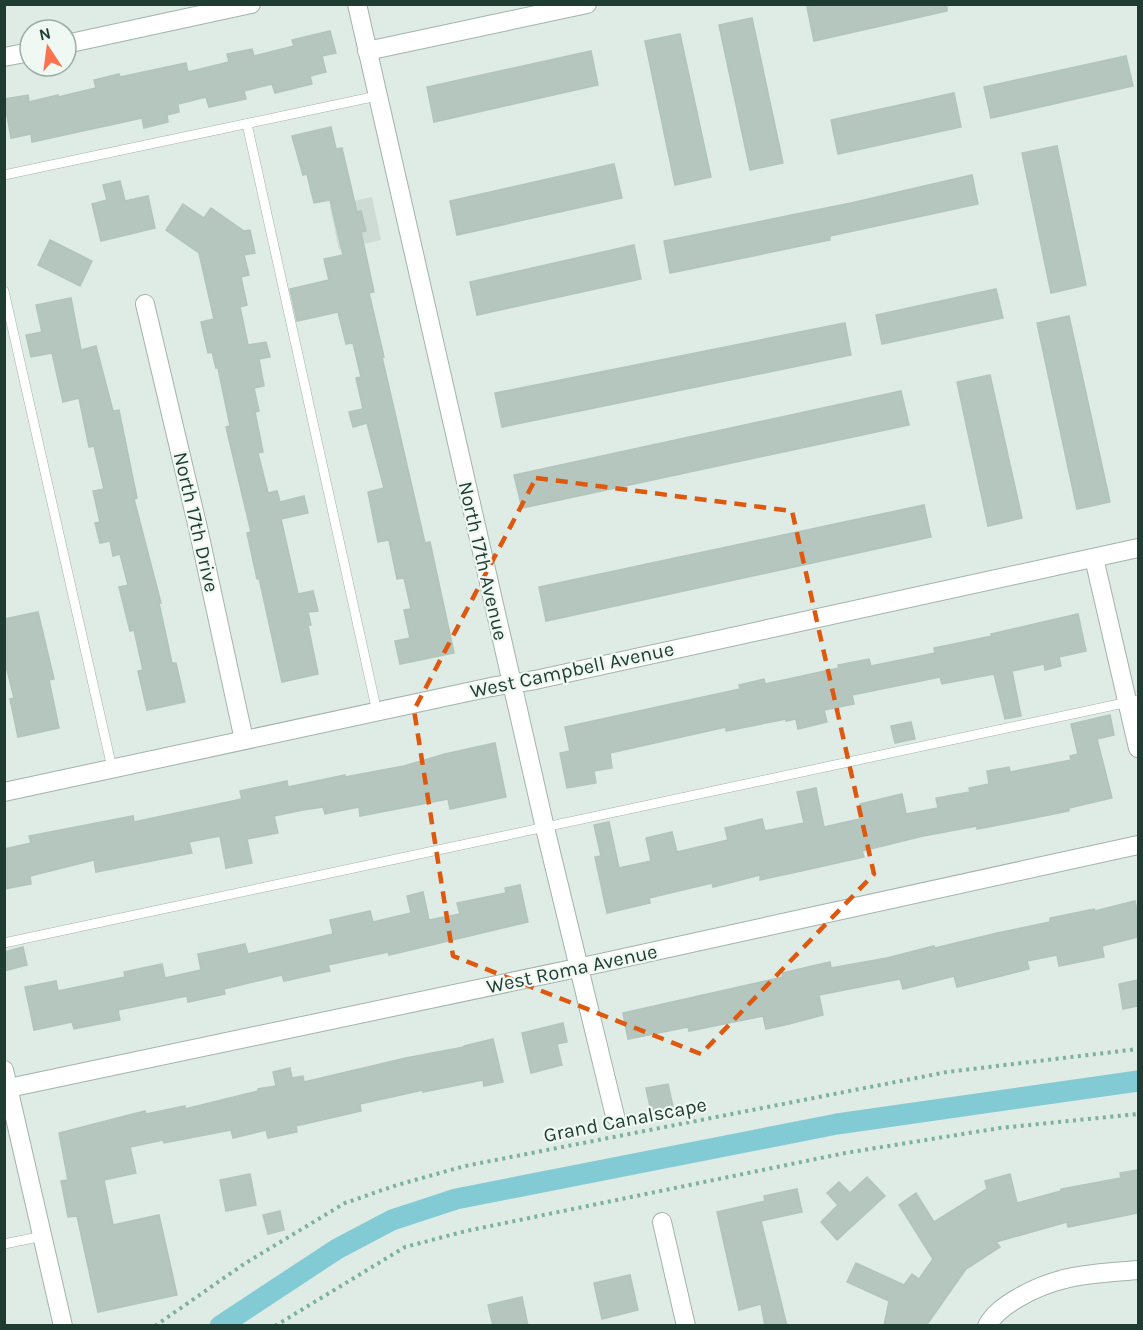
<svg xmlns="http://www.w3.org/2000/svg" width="1143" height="1330" font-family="Karla,sans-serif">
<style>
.built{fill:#cddbd4}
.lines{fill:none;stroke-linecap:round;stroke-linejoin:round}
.canal{stroke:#83cbd4;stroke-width:21}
.building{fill:#b4c6be;stroke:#b1c5bc;stroke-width:1.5}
.service-casing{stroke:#a2b3ac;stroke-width:10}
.minor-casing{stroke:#a2b3ac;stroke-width:20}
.tertiary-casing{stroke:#a2b3ac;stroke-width:20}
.path{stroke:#7db19f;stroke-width:4;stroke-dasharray:3 4.5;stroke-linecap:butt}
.service{stroke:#fff;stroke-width:9}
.minor{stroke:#fff;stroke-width:18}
.tertiary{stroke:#fff;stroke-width:18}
.marked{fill:none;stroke:#de580e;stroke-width:4.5;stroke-dasharray:12 8;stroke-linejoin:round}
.labels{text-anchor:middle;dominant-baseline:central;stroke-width:4.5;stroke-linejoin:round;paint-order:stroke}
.street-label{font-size:20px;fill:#1f3c33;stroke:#f0f8f3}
</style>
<rect width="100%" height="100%" fill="#dfebe5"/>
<!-- built -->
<path class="built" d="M 372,197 L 381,240 L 339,250 L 330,206 Z"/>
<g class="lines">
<!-- canal -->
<path class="canal" d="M 220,1326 L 337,1249 L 392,1220 L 456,1199 L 837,1124 L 1138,1081"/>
</g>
<!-- building -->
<path class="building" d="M 817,4 L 947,4 L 947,11 L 814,41 L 807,7 Z
M 752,18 L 783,163 L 750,170 L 719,25 Z
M 330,31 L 336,53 L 322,56 L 326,72 L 310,76 L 312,84 L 275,93 L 272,84 L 244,91 L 246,99 L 209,107 L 206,97 L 178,104 L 179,112 L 167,115 L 168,122 L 144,128 L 142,118 L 32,142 L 31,134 L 11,138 L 4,99 L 28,95 L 29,102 L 58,95 L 58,97 L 96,88 L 94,80 L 119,74 L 120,77 L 186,63 L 188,72 L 229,62 L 227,54 L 252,49 L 254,56 L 294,46 L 292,40 Z
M 680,34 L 711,177 L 675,185 L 645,41 Z
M 591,51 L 598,85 L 434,122 L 427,87 Z
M 1126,56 L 1133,86 L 991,118 L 984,87 Z
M 954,93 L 961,127 L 838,154 L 831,120 Z
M 331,127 L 336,149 L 342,148 L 357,212 L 361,211 L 366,231 L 361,232 L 374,292 L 369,293 L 384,357 L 382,357 L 425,543 L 430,542 L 454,653 L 400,664 L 395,641 L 410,638 L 404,610 L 411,609 L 404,578 L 397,579 L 389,540 L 378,542 L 368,492 L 384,488 L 367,423 L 353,427 L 349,412 L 363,409 L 356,378 L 361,377 L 353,343 L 346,344 L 338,312 L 297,321 L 290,289 L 329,280 L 324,259 L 343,255 L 330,200 L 314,203 L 307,174 L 303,175 L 292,136 Z
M 1057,146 L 1086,285 L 1051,293 L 1022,153 Z
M 614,164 L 622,198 L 457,235 L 450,201 Z
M 972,175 L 978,204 L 830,236 L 830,240 L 670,273 L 664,241 L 851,203 Z
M 120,181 L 125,201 L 148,196 L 155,228 L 101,241 L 92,204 L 107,200 L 103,185 Z
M 183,204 L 204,218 L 211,208 L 244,231 L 250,230 L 255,253 L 244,255 L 249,275 L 241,277 L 247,305 L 240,307 L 248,345 L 266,342 L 270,357 L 259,359 L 264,386 L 254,388 L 259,411 L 255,412 L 263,452 L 258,453 L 268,493 L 277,491 L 280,502 L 304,496 L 308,513 L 281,519 L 298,594 L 313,591 L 318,611 L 308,612 L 311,625 L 308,625 L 318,674 L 282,682 L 259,578 L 257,579 L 247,533 L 251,532 L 226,427 L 230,426 L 218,368 L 216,368 L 212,352 L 208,353 L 201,322 L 214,319 L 199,253 L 166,230 Z
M 50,240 L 92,261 L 80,286 L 38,265 Z
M 634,245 L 641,279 L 477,315 L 470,282 Z
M 996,289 L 1003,318 L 882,344 L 876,315 Z
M 71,298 L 81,350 L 96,346 L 113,411 L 119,410 L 137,498 L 134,499 L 161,603 L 159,603 L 172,663 L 176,663 L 185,702 L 147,710 L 138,671 L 143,670 L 134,630 L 130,631 L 119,587 L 128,585 L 120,554 L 113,556 L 110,541 L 100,543 L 95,523 L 100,522 L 93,491 L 104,489 L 94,446 L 89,447 L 79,398 L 63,402 L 52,353 L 31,357 L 26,335 L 42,332 L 36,305 Z
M 1069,316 L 1110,502 L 1077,509 L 1037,323 Z
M 845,323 L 851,355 L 502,427 L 495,393 Z
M 990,375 L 1022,518 L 988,526 L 957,382 Z
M 901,391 L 909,425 L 522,508 L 514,475 Z
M 924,505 L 931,537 L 546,621 L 539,587 Z
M 38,612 L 54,679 L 49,680 L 59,728 L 18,737 L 10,699 L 14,698 L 4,658 L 4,619 Z
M 1078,614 L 1086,651 L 1059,657 L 1061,666 L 1045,670 L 1044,664 L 1012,671 L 1021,716 L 1005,719 L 994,674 L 942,684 L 940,677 L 852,695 L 854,704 L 824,710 L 827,722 L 798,729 L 796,719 L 786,721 L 786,719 L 726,731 L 726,727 L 610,753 L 612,768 L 594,771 L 596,783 L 567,788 L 560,753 L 570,751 L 565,727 L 740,689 L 739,685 L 764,679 L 765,684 L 839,668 L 838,665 L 869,659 L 871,666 L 935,653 L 934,648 L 992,636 L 991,634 Z
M 1110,715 L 1114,735 L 1097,739 L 1112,798 L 1069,808 L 1069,811 L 1024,820 L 977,829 L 977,826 L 923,836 L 862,851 L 864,857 L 801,871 L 760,880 L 760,875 L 713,887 L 712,883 L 649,898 L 650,903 L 607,913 L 595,857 L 601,856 L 594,825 L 609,822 L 619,868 L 651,861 L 646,838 L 672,832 L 677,852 L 728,840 L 725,828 L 762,819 L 765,831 L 804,823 L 797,792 L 816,788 L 824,827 L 864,818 L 860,804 L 902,794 L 906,814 L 938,808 L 936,798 L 970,792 L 969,788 L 989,784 L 987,771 L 1009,767 L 1010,772 L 1071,760 L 1070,756 L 1078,754 L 1071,724 Z
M 911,722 L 915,739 L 895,743 L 891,726 Z
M 495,743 L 506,797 L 450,809 L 448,799 L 360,816 L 359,807 L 325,814 L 323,807 L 303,810 L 274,816 L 278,833 L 247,839 L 252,863 L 226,868 L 220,836 L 189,842 L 192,853 L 96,872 L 94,860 L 30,876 L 31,884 L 4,889 L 4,849 L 31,843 L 29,836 L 133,816 L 134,822 L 242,799 L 240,791 L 287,781 L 288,787 L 345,775 L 345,777 L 404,766 L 445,754 Z
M 520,885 L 528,922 L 389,955 L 388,952 L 328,965 L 330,971 L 284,981 L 282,975 L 224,989 L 225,994 L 188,1002 L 187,996 L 118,1010 L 120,1020 L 74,1029 L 72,1022 L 34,1030 L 25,987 L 56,981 L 58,991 L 125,977 L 124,972 L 162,964 L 165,978 L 201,970 L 198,954 L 245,944 L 248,954 L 333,934 L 330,920 L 370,911 L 373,922 L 411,913 L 407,896 L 423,892 L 429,920 L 460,914 L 457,903 L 506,893 L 505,888 Z
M 1135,901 L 1138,917 L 1138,937 L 1102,946 L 1104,957 L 1059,966 L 1057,955 L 1027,961 L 1029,969 L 957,987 L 954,976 L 903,989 L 900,979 L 819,995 L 823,1015 L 789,1024 L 766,1029 L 763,1016 L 689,1031 L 688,1027 L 628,1039 L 623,1013 L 783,977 L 782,973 L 830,962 L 831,968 L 887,958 L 934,946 L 935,948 L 997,933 L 1050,922 L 1050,918 L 1094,909 L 1095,911 Z
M 23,947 L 27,965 L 4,971 L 4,952 Z
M 1138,980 L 1138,1006 L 1123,1009 L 1119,984 Z
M 563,1023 L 567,1042 L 557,1044 L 562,1065 L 531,1073 L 522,1033 Z
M 493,1039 L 503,1082 L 484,1086 L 483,1080 L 423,1092 L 423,1090 L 360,1104 L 361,1111 L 296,1126 L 297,1132 L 268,1138 L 266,1130 L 233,1138 L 231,1130 L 164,1143 L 163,1140 L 130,1147 L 136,1173 L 104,1180 L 113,1225 L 159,1215 L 177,1295 L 98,1312 L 77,1216 L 68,1217 L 61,1181 L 68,1180 L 59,1133 L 145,1111 L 146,1114 L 185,1106 L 185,1109 L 258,1091 L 258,1089 L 276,1086 L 273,1072 L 290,1068 L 292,1078 L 303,1076 L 304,1082 L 406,1058 L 464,1047 L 464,1046 Z
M 668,1084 L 674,1111 L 652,1116 L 646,1088 Z
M 1138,1170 L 1138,1213 L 1068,1227 L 1067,1222 L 996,1242 L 1000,1247 L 966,1269 L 926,1326 L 884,1326 L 889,1301 L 847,1282 L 856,1263 L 904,1285 L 912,1274 L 919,1279 L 933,1259 L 899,1205 L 916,1193 L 934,1222 L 987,1189 L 985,1181 L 1010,1174 L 1017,1203 L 1061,1191 L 1061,1189 L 1121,1178 L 1120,1173 Z
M 250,1174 L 256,1205 L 226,1211 L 220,1180 Z
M 867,1177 L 885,1196 L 837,1240 L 821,1222 L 838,1205 L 827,1193 L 839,1182 L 850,1193 Z
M 797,1189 L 802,1212 L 761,1221 L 787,1326 L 765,1326 L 761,1304 L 739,1310 L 717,1212 L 765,1201 L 764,1196 Z
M 280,1211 L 284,1230 L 268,1234 L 263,1215 Z
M 630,1275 L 638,1310 L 602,1319 L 594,1283 Z
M 522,1297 L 528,1326 L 493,1326 L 488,1305 Z"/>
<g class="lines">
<!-- service casing -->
<g class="service-casing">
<path id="service" d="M 247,124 L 377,712
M 4,175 L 377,96
M 4,291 L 112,768
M 4,943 L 1138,700
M 4,1244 L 43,1236"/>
</g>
<!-- minor casing -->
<g class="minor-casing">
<path id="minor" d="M 357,4 L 545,828 L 615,1116
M 66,44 L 251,4
M 367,51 L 587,4
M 4,57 L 30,52
M 145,304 L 198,528 L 244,740
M 1094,558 L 1138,748
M 4,1070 L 63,1326
M 4,1089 L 596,964 L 1138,845
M 662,1222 L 686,1326
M 987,1326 C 994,1313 1006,1305 1018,1298 C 1058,1274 1093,1274 1138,1270"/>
</g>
<!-- tertiary casing -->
<g class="tertiary-casing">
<path id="tertiary" d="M 4,792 L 491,687 L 535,680 L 1138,548"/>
</g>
<!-- path -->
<path class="path" d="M 155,1326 L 244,1264 L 345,1203 L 397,1185 L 465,1166 L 947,1072 L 1138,1049
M 275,1326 L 405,1247 L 466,1231 L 845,1153 L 1000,1128 L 1138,1114"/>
<!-- service -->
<use href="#service" class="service"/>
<!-- minor -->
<use href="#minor" class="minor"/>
<!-- tertiary -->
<use href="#tertiary" class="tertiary"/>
</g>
<!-- marked area -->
<path class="marked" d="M 536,478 L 792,511 L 874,874 L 701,1054 L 453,956 L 414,710 Z"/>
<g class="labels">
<!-- street labels -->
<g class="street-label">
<text transform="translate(196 522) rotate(77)">North 17th Drive</text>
<text transform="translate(483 561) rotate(77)">North 17th Avenue</text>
<text transform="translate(572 670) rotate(-12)">West Campbell Avenue</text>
<text transform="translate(572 969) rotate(-12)">West Roma Avenue</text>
<text transform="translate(625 1120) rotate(-11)">Grand Canalscape</text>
</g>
</g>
<!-- border -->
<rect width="1143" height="1330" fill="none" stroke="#1f3c33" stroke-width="12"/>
<!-- north arrow -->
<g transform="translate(48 48) rotate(347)"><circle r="28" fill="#f0f8f3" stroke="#9cada6" stroke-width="1.5"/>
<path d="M0-4.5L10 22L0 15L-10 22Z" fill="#fa724e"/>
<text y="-9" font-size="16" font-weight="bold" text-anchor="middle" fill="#1f3c33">N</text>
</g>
</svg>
